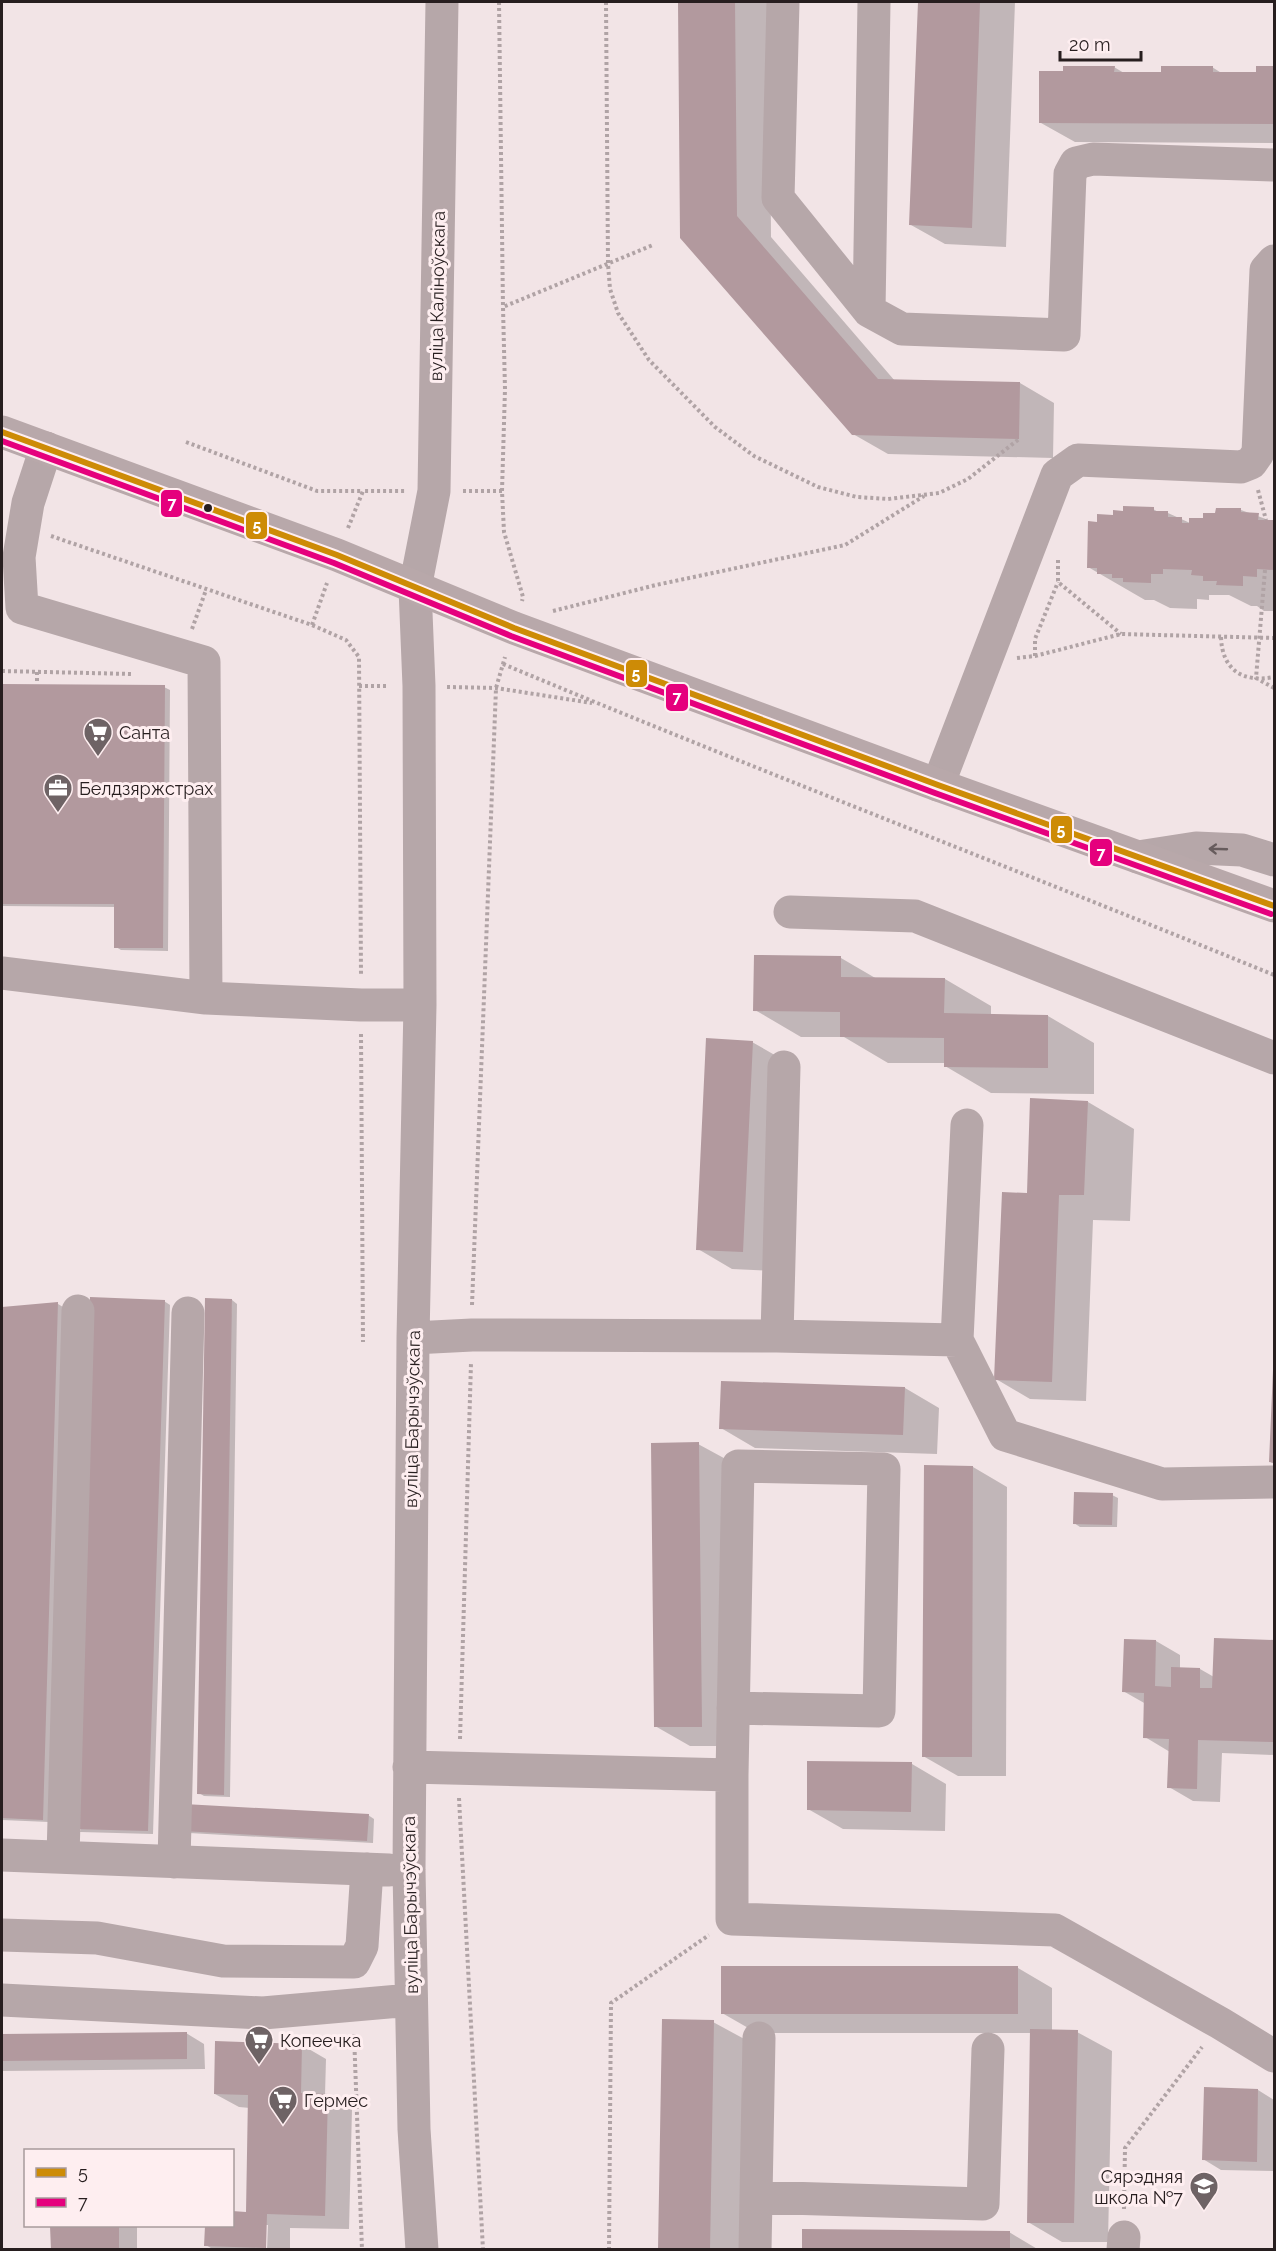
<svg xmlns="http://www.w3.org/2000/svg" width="1276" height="2251" font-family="Raleway,sans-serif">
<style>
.shadow{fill:#0003}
.building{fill:#b2999e}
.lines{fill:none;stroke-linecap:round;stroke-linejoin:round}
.path{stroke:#b0a3a5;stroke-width:4;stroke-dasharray:3 3;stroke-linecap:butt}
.minor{stroke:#b6a7a9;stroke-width:33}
.major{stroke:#b8a8aa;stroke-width:33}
.bus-1-casing{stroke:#feeef0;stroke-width:10}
.bus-2-casing{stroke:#feeef0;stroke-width:10}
.bus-1{stroke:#cd8b06;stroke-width:6}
.bus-2{stroke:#e5007d;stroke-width:6}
.oneway{stroke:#675c5d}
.bus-dot{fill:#271e1f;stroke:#feeef0;stroke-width:2}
.labels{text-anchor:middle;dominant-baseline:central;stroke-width:6;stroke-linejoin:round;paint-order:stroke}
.street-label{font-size:18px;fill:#271e1f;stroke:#feeef0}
.poi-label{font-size:18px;fill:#271e1f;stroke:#feeef0;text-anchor:start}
.line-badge{stroke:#feeef0;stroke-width:2}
.badge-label{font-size:16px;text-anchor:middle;font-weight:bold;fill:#fff}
</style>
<rect width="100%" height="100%" fill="#f2e4e6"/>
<!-- shadow -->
<path class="shadow" d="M 680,2 L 769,2 L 771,237 L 895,381 L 1020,383 L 1054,403 L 1053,458 L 888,454 L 853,434 L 681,237 Z
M 919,2 L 1015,2 L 1006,247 L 945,244 L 911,225 Z
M 1114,67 L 1124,73 L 1163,73 L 1212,67 L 1223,74 L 1258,74 L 1258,68 L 1274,68 L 1274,143 L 1075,142 L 1041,123 Z
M 1153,509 L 1160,513 L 1168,513 L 1190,523 L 1217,514 L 1241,510 L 1274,522 L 1274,611 L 1264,611 L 1257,606 L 1251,606 L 1229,595 L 1209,595 L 1209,600 L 1197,599 L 1197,609 L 1170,608 L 1154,600 L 1145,600 L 1088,567 L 1098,523 L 1114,516 Z
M 2,686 L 164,687 L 170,690 L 168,951 L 121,950 L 116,947 L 116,907 L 2,906 Z
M 841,958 L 877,979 L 945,979 L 991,1006 L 991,1015 L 1048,1016 L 1094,1043 L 1094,1094 L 991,1093 L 945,1066 L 945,1063 L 888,1063 L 844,1037 L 801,1037 L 755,1010 Z
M 752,1042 L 787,1062 L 777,1271 L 732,1269 L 698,1249 Z
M 1088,1102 L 1134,1129 L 1130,1221 L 1093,1220 L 1086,1401 L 1030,1399 L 996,1379 L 1028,1195 Z
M 232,1300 L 237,1304 L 230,1797 L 204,1796 L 199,1793 Z
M 164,1301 L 170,1305 L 153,1834 L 80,1832 Z
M 58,1304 L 63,1307 L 49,1822 L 2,1820 L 2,1309 Z
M 1274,1358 L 1274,1464 L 1271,1462 Z
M 905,1388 L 939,1408 L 937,1454 L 755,1448 L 721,1428 Z
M 698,1444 L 733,1463 L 736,1746 L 690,1746 L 655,1726 Z
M 973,1467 L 1007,1487 L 1006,1776 L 958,1776 L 923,1756 Z
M 1112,1495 L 1118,1498 L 1117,1527 L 1080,1527 L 1074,1523 Z
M 1215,1640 L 1274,1642 L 1274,1755 L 1222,1753 L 1220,1802 L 1193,1801 L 1169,1787 L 1170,1752 L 1145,1737 L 1146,1704 L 1123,1691 L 1125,1641 L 1156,1641 L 1180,1655 L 1180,1668 L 1200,1669 L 1214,1677 Z
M 912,1764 L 946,1784 L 945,1831 L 843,1829 L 808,1809 Z
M 368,1815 L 374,1819 L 373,1843 L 189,1833 L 184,1830 Z
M 1018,1968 L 1052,1988 L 1052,2031 L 1077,2032 L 1112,2051 L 1108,2242 L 1062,2242 L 1028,2222 L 1031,2033 L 757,2033 L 722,2013 Z
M 713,2022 L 748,2041 L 744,2250 L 659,2250 Z
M 186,2033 L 204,2044 L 205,2069 L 2,2071 L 2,2035 Z
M 302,2045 L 326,2059 L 325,2095 L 352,2109 L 349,2229 L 290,2228 L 290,2250 L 267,2250 L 268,2225 L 265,2225 L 264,2250 L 214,2250 L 206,2245 L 206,2226 L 232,2226 L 247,2213 L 250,2108 L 239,2107 L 215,2094 Z
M 1205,2089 L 1258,2090 L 1274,2100 L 1274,2171 L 1221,2170 L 1203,2159 Z
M 52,2226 L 137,2226 L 137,2250 L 52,2250 Z
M 1009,2232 L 1039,2250 L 804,2250 Z"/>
<!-- building -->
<path class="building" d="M 678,2 L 735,2 L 737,216 L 878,379 L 1020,382 L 1019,439 L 852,435 L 680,238 Z
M 918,2 L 980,2 L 972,228 L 909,225 Z
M 1063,66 L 1115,66 L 1114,72 L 1161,72 L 1161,66 L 1213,66 L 1213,72 L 1256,72 L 1256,66 L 1274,66 L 1274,124 L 1039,123 L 1039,71 L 1063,71 Z
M 1123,506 L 1154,507 L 1154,511 L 1168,511 L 1168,517 L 1182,517 L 1182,523 L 1189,523 L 1189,518 L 1203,518 L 1203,513 L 1215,513 L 1216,508 L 1241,508 L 1241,512 L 1259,513 L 1258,520 L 1274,520 L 1274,570 L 1257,569 L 1257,577 L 1243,576 L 1243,586 L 1216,585 L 1217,581 L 1203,581 L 1203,576 L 1191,575 L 1192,570 L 1163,569 L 1163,574 L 1151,574 L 1151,583 L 1123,582 L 1123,578 L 1112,578 L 1112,574 L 1097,574 L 1097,568 L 1087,568 L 1088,521 L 1097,522 L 1097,514 L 1113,515 L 1113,510 L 1123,511 Z
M 2,684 L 165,685 L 163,948 L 114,948 L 114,904 L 2,904 Z
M 754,955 L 841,956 L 841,977 L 945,978 L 944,1013 L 1048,1015 L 1048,1068 L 944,1067 L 944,1038 L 840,1037 L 840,1012 L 753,1011 Z
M 706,1038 L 753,1041 L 743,1252 L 696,1250 Z
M 1030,1098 L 1088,1101 L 1084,1195 L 1059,1195 L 1052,1382 L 994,1380 L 1002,1192 L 1027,1193 Z
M 90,1297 L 165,1300 L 148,1831 L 73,1829 Z
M 205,1298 L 232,1299 L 224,1795 L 197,1794 Z
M 58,1302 L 43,1820 L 2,1818 L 2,1307 Z
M 1273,1370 L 1274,1370 L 1274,1463 L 1269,1462 Z
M 721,1381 L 905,1387 L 903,1435 L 719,1429 Z
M 699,1442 L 702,1727 L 654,1727 L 651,1443 Z
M 924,1465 L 973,1466 L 972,1757 L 922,1757 Z
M 1074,1492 L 1113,1493 L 1112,1525 L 1073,1524 Z
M 1214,1638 L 1274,1640 L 1274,1742 L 1198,1740 L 1197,1789 L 1167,1788 L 1169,1739 L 1143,1738 L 1144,1693 L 1122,1692 L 1124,1639 L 1156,1640 L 1155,1686 L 1171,1687 L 1171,1667 L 1200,1668 L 1200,1688 L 1212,1688 Z
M 807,1761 L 912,1762 L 911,1812 L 807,1810 Z
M 184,1804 L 369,1814 L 367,1841 L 182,1831 Z
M 721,1966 L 1018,1966 L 1018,2014 L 721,2014 Z
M 662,2019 L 714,2020 L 710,2250 L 658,2250 Z
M 1030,2029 L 1078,2030 L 1074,2223 L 1027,2223 Z
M 187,2032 L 187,2059 L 2,2061 L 2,2034 Z
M 215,2041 L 302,2044 L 301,2093 L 328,2094 L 325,2216 L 267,2214 L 266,2248 L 204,2246 L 205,2226 L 232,2226 L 232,2211 L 246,2212 L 248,2095 L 214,2094 Z
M 1204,2087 L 1258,2089 L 1257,2162 L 1202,2160 Z
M 50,2226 L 119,2226 L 119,2250 L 51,2250 Z
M 802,2229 L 1010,2231 L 1010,2250 L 802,2250 Z"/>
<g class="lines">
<!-- path -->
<path class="path" d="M 499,2 L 503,307
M 606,2 L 608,264 L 610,289 L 618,313 L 649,360 L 715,427 L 754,456 L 818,487 L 857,497 L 888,499 L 939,493 L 968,479 L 1019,439
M 186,442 L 317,491 L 363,491
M 1258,490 L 1266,520
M 463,491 L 502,491 L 504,532 L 523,597 L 522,601
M 502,491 L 505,389 L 503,307 L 653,245
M 348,528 L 363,491 L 405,491
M 51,536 L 312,625 L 346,640 L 359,657 L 361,975
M 1058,560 L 1058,582 L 1121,634
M 1265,570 L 1256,678 L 1274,688
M 553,611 L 656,585 L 845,545 L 924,496
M 312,625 L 327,583
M 192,629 L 206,590
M 1221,637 C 1222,670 1243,683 1274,677
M 1035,656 L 1035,639 L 1058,582
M 1017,658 L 1035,656 L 1121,634 L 1274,638
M 503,664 C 759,771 1018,870 1274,975
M 2,671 L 132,674
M 37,672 L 37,684
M 359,686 L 389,686
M 447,687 L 496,688 L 592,703
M 361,1034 L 363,1342
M 472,1305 L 496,688 L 505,657
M 460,1739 L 471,1363
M 459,1798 L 483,2250
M 354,2034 L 362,2250
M 1124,2209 L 1125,2148 L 1202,2047
M 609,2250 L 611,2003 L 709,1935"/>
<!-- minor -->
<path class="minor" d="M 783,2 L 778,198 L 869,311
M 874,2 L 869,311 L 902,329 L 1064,335 L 1070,174 L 1076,163 L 1093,159 L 1274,165
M 46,448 L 28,503 L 19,557 L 22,608 L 204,662 L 206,998
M 938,785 L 1057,475 L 1078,460 L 1241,467 L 1251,463 L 1258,453 L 1266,270 L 1274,261
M 1138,857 L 1196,848 L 1242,850 L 1274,860
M 790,912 L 915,916 L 1274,1058
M 2,973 L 206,998 L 361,1005 L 420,1005
M 777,1336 L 784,1067
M 413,1338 L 472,1335 L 777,1336 L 957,1340 L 1005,1435 L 1162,1484 L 1274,1482
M 957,1340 L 967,1125
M 409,1767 L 732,1775 L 738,1466 L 884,1469 L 879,1711 L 733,1708
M 732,1775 L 732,1919 L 1055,1930 L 1220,2023 L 1274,2056
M 2,1855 L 389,1870
M 63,1857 L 78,1311
M 174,1862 L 188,1313
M 2,1935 L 97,1938 L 223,1961 L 354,1962 L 362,1946 L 367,1869
M 2,2000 L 263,2013 L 411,2000
M 756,2197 L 983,2204 L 988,2049
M 422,2250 L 414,2129 L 409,1870 L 413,1338 L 420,1005 L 419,686 L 415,588 L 434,491 L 442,2
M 755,2250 L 759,2038
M 1123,2250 L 1124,2237"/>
<!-- major -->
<path class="major" d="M 2,432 L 337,555 L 514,628 L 938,785 L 1274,906"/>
<!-- bus-1 casing -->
<g class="bus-1-casing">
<path id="bus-1" d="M 2,432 L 337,555 L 514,628 L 938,785 L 1274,906"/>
</g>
<!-- bus-2 casing -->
<g class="bus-2-casing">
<path id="bus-2" d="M 2,441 L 334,563 L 511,636 L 935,793 L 1271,914"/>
</g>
<!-- bus-1 -->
<use href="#bus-1" class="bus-1"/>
<!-- bus-2 -->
<use href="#bus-2" class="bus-2"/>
</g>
<!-- one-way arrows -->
<defs><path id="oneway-shaft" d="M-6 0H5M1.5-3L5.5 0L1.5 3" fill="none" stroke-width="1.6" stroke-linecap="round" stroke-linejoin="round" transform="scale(1.5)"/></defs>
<use class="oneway" href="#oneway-shaft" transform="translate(1218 849) rotate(-178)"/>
<!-- icons -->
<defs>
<g id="supermarket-pin" transform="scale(1.5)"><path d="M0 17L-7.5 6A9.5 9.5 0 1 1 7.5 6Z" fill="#6e6365" stroke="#feeef0"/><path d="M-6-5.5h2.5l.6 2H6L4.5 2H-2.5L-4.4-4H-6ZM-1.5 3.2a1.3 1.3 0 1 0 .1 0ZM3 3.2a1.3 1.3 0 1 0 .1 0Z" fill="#fff"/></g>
<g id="office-pin" transform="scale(1.5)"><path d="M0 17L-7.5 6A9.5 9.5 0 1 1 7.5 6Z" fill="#6e6365" stroke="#feeef0"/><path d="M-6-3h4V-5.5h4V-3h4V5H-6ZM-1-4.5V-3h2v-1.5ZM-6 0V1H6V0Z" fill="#fff"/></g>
<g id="school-pin" transform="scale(1.5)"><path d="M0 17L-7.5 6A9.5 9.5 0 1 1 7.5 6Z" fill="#6e6365" stroke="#feeef0"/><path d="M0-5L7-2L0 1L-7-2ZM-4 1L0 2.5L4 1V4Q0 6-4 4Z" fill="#fff"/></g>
</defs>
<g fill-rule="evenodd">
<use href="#supermarket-pin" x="98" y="732"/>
<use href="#office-pin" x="58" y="788"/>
<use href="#supermarket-pin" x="259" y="2040"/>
<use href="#supermarket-pin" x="283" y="2100"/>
<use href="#school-pin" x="1204" y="2186"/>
</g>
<!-- markers -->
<circle class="bus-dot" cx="208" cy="508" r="5"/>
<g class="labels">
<!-- street labels -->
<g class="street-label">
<text transform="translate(437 296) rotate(-89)">вуліца Каліноўскага</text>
<text transform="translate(412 1419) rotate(-89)">вуліца Барычэўскага</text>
<text transform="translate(410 1905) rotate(-91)">вуліца Барычэўскага</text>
</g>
<!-- poi labels -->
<g class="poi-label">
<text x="119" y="732">Санта</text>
<text x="79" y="788">Белдзяржстрах</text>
<text x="280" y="2040">Копеечка</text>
<text x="304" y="2100">Гермес</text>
<text x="1183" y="2176" text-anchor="end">Сярэдняя<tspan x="1183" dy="21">школа №7</tspan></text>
</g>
</g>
<g class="line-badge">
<rect x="160" y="489" width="23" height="29" rx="6" fill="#e5007d"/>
<rect x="245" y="511" width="23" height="29" rx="6" fill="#cd8b06"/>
<rect x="625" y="659" width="23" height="29" rx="6" fill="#cd8b06"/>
<rect x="665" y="683" width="24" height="29" rx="6" fill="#e5007d"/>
<rect x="1050" y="815" width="23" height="29" rx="6" fill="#cd8b06"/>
<rect x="1089" y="838" width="24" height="29" rx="6" fill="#e5007d"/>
</g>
<g class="badge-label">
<text x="172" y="509">7</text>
<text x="257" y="531">5</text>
<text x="636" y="679">5</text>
<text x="677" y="703">7</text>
<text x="1061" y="835">5</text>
<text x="1101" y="859">7</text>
</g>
<!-- border -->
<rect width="1276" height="2251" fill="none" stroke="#271e1f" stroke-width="6"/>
<!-- legend -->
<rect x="24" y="2149" width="210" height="78" fill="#feeef0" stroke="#a89b9c" stroke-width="1.5"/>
<rect x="36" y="2168" width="30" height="9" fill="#cd8b06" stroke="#a89b9c" stroke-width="1.5"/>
<text x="78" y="2179" font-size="18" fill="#271e1f">5</text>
<rect x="36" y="2198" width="30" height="9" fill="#e5007d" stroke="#a89b9c" stroke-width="1.5"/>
<text x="78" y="2209" font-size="18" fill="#271e1f">7</text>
<!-- scale -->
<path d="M1060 51v9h81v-9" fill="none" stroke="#271e1f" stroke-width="3"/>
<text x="1069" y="51" font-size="18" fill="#271e1f" stroke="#feeef0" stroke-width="4.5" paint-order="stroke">20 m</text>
</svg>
